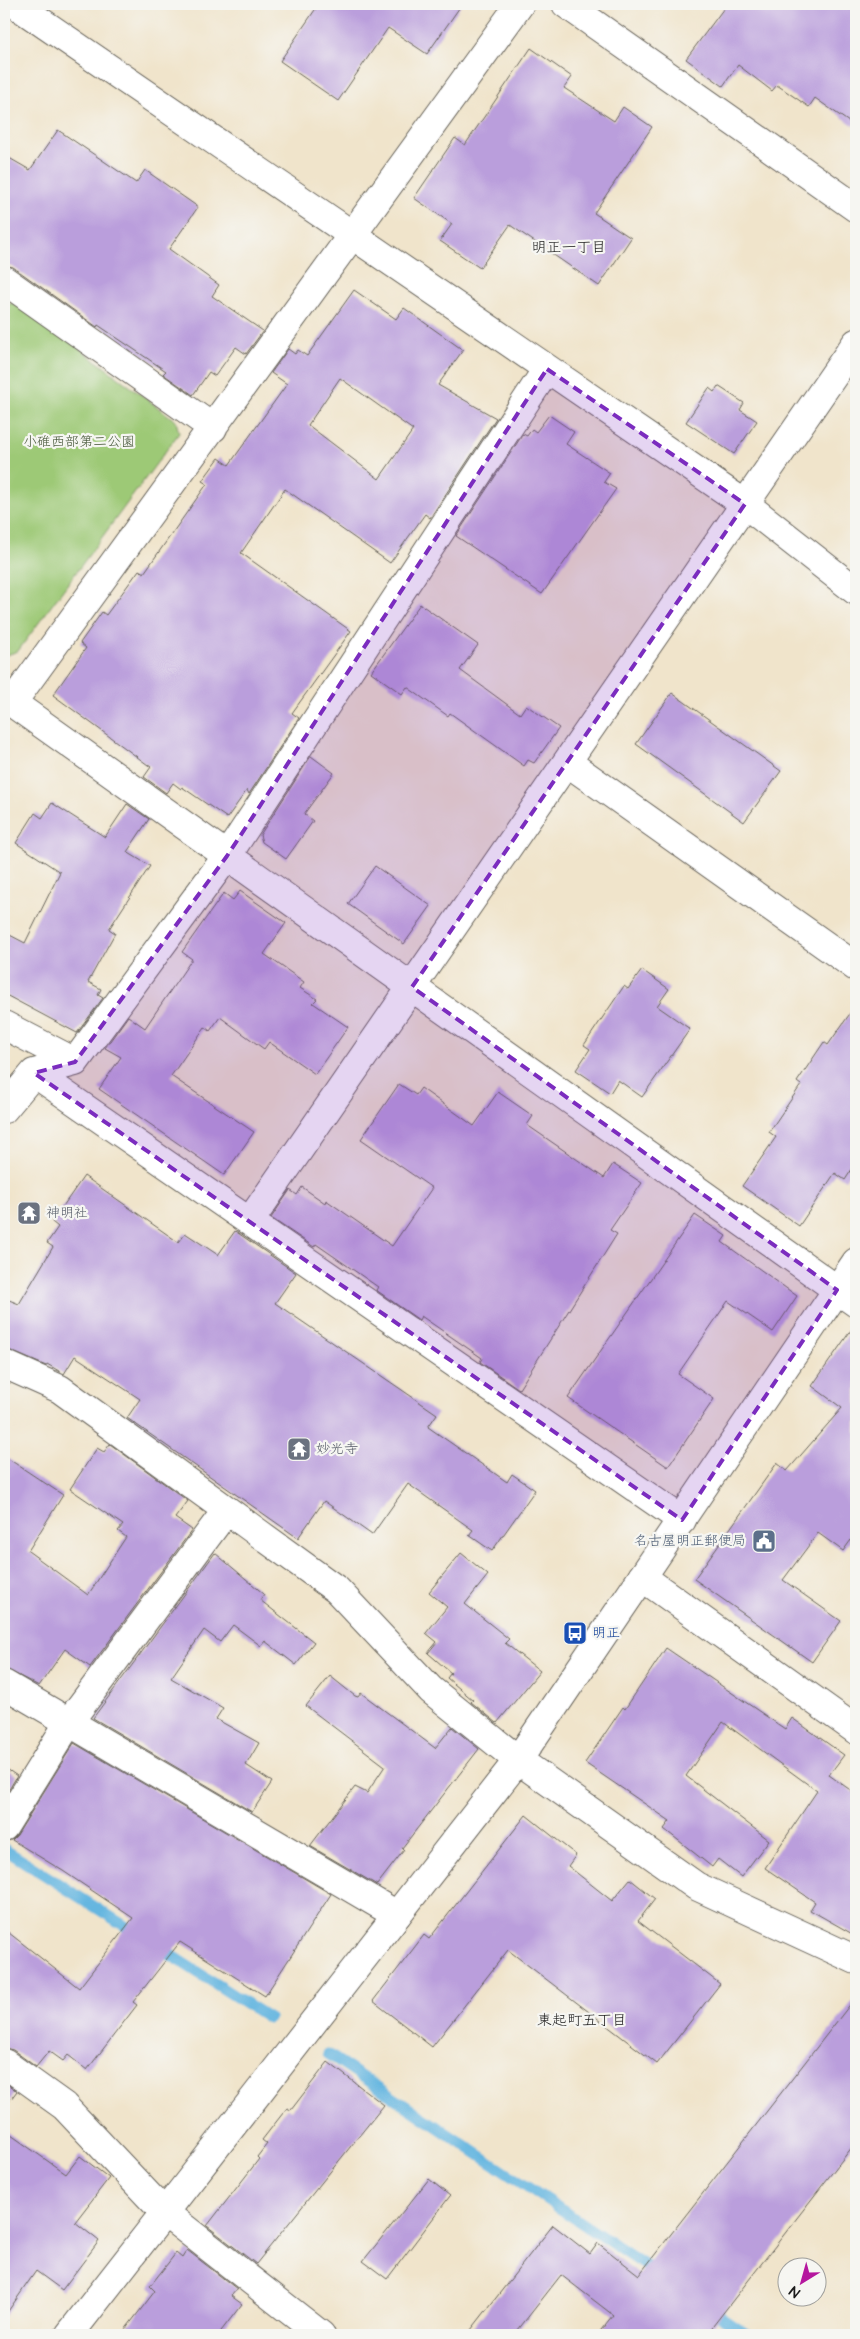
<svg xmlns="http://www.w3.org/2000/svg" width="860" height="2339" font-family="'Architects Daughter','Klee One',sans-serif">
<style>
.green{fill:#9dc976;stroke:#5c7249}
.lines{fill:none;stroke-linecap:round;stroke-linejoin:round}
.stream{stroke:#65b6e0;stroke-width:11}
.building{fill:#ba9edc;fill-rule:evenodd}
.street-casing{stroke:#666259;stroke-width:30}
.secondary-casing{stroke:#666259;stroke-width:30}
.street{stroke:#fff;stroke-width:28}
.secondary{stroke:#fff;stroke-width:28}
.marked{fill:#7b2cbf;fill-opacity:0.2;stroke:#7b2cbf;stroke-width:4;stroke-dasharray:10 6;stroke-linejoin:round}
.labels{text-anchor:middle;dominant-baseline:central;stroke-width:4.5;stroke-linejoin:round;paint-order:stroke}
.park-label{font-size:14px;fill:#49593c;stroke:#f6f6f2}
.worship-label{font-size:14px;fill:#5b616d;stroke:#f6f6f2;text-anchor:start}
.service-label{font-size:14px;fill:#4e5e75;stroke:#f6f6f2;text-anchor:end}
.transit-label{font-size:14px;fill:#164399;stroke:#f6f6f2;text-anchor:start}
.neighbourhood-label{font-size:15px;fill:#1c1c1c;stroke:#f6f6f2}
</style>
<rect width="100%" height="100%" fill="#f6f6f2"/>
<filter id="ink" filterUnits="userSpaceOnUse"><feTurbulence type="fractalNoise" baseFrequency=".02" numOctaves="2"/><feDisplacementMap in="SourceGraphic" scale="10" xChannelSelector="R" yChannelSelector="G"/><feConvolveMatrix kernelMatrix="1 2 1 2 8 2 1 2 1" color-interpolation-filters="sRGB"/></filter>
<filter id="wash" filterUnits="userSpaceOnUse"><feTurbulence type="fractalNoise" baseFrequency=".0096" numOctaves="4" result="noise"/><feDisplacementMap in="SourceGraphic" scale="20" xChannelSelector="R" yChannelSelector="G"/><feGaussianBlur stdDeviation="1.12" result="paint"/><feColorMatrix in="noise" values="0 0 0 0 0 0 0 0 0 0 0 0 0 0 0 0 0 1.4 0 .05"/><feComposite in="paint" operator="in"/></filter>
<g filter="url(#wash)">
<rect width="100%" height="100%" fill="#f0e4cb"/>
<!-- green -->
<path class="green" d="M 19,303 L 176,421 L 179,433 L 18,651 L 4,656 L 4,310 L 7,304 Z"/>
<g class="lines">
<!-- stream -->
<path class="stream" d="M 4,1849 L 139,1935
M 158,1947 L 269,2018
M 328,2054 L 658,2274
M 708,2308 L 748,2335"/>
</g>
<g id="blocks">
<!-- building -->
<path class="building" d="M 319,4 L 462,4 L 427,54 L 388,28 L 338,101 L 280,61 Z
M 727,4 L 856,4 L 856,127 L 815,98 L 809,107 L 777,85 L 772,91 L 738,65 L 723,86 L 686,59 Z
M 531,48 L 572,77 L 564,88 L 614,121 L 623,107 L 652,127 L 594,213 L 631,238 L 599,286 L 510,225 L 480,268 L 440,241 L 452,224 L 414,198 L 455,138 L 465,145 Z
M 58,130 L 136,183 L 145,170 L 198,207 L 169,249 L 219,285 L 212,296 L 263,331 L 246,354 L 236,347 L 215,376 L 209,372 L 193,395 L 163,374 L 166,371 L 98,325 L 97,327 L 13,267 L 4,265 L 4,155 L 30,170 Z
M 354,290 L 396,319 L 404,308 L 463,350 L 438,385 L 496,418 L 430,518 L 425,514 L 390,563 L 285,489 L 241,553 L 351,631 L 292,713 L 299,718 L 249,794 L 247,790 L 227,818 L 182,787 L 181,789 L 173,783 L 166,793 L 144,777 L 151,767 L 148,765 L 53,695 L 86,648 L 80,643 L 102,612 L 106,615 L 139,570 L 144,573 L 207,484 L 202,481 L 219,458 L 229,465 L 287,384 L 271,373 L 288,349 L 295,354 L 298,350 L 307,356 ZM 340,378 L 413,430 L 379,479 L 308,425 Z
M 718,386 L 744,403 L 740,410 L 757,421 L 734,454 L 686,422 L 709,388 L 714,392 Z
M 549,415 L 574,432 L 566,444 L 610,473 L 604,482 L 616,489 L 542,594 L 456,536 L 523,434 L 527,436 L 532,429 L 536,432 Z
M 420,604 L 478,645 L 460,670 L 520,714 L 526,705 L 559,728 L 534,763 L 528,760 L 524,766 L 450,713 L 448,716 L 407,687 L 402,694 L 371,672 Z
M 672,693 L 781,771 L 744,822 L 636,744 Z
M 311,756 L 334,773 L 304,814 L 313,821 L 286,859 L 262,842 L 260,835 Z
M 52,803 L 105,837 L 127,804 L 149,819 L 127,852 L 150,866 L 109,929 L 115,933 L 88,982 L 101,989 L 98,995 L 103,998 L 77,1033 L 4,994 L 4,932 L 25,943 L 60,872 L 16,843 L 35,813 L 42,818 Z
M 375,866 L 431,906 L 404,944 L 348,904 Z
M 240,891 L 286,923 L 264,954 L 304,982 L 300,988 L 317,999 L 313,1003 L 348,1027 L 315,1074 L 269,1042 L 264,1049 L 220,1017 L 210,1031 L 205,1027 L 171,1076 L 254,1132 L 224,1175 L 99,1089 L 121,1057 L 105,1048 L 128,1016 L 145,1028 L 192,959 L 182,952 L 206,918 L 224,893 L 233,900 Z
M 642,970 L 669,989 L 657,1006 L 690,1029 L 642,1097 L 618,1080 L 610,1093 L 576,1070 L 590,1049 L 584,1045 L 624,986 L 628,989 Z
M 856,1005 L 856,1163 L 845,1180 L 835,1173 L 799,1226 L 742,1186 L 776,1137 L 769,1132 L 801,1085 L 797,1082 L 824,1042 L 828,1045 Z
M 399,1084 L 416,1095 L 421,1088 L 474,1126 L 498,1092 L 533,1116 L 527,1125 L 604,1178 L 613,1164 L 642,1183 L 610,1230 L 617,1234 L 519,1389 L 480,1362 L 482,1358 L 421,1316 L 419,1320 L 376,1290 L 378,1287 L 316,1244 L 314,1247 L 271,1218 L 290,1190 L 297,1195 L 302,1187 L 325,1203 L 326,1200 L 392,1246 L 432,1188 L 361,1139 Z
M 84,1176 L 178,1242 L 185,1233 L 218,1255 L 235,1231 L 296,1273 L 275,1303 L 437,1414 L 428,1427 L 507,1482 L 512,1474 L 535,1490 L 492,1551 L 469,1535 L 473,1530 L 408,1484 L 372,1535 L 324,1501 L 298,1538 L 127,1418 L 140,1399 L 75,1356 L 64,1374 L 47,1364 L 46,1366 L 4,1348 L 4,1298 L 19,1304 L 53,1247 L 47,1243 L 58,1227 L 52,1222 Z
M 695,1215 L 726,1236 L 722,1242 L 797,1296 L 773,1332 L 728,1301 L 678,1374 L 714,1399 L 668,1467 L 568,1398 Z
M 856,1323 L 856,1533 L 843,1551 L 818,1533 L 783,1580 L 841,1621 L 812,1662 L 694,1579 L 777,1463 L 787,1471 L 842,1408 L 812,1386 Z
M 110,1444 L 188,1501 L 175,1518 L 192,1530 L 90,1667 L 65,1649 L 39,1686 L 4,1668 L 4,1456 L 63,1495 L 28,1551 L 88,1595 L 126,1537 L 118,1531 L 123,1525 L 70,1489 L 97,1448 L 104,1452 Z
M 215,1553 L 264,1594 L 260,1600 L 314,1642 L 296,1665 L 265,1641 L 261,1646 L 233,1625 L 220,1642 L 204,1630 L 171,1678 L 223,1708 L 216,1719 L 259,1743 L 246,1765 L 272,1782 L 252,1812 L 93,1718 Z
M 461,1553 L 488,1575 L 465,1604 L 509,1639 L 505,1643 L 540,1671 L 497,1723 L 471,1702 L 473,1700 L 447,1678 L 451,1673 L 428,1653 L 437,1642 L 426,1633 L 447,1607 L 429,1592 Z
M 666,1648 L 785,1729 L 792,1718 L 844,1755 L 829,1775 L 856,1794 L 856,1936 L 810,1910 L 815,1902 L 765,1868 L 817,1791 L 723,1722 L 686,1776 L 769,1840 L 741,1877 L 718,1859 L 712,1867 L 664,1829 L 670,1821 L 585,1763 L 623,1707 L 625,1709 Z
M 330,1676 L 355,1696 L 358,1697 L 361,1693 L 435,1748 L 452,1727 L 479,1749 L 402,1848 L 404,1850 L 377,1885 L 310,1846 L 355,1787 L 367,1793 L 385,1766 L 306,1706 Z
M 74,1743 L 331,1894 L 265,1996 L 180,1942 L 133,2002 L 137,2005 L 87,2070 L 68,2055 L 63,2061 L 49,2051 L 36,2067 L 13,2050 L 4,2048 L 4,1929 L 79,1988 L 133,1918 L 63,1871 L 12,1840 L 17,1835 Z
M 4,1767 L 17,1776 L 4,1798 Z
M 526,1815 L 576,1855 L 568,1866 L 612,1901 L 630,1879 L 655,1899 L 638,1921 L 720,1984 L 657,2064 L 508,1950 L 432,2047 L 373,2001 L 424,1935 L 429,1939 Z
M 856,1997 L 856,2142 L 706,2335 L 597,2335 L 613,2315 L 561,2275 L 514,2335 L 467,2335 L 553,2225 L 590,2254 L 598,2243 L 639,2275 Z
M 328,2062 L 384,2105 L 256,2264 L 207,2226 L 259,2159 L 257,2157 L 267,2144 L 262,2140 L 287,2108 L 291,2110 Z
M 4,2082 L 17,2091 L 4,2108 Z
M 4,2130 L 66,2174 L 80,2156 L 109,2178 L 75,2222 L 99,2241 L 62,2290 L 36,2271 L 4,2317 Z
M 429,2179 L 450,2196 L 387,2279 L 363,2261 Z
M 187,2250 L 237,2289 L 231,2296 L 242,2304 L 218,2335 L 121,2335 L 155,2291 L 150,2286 L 176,2253 L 182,2258 Z"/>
</g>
</g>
<g filter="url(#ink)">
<use href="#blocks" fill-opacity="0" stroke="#666259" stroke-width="1"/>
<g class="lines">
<!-- street casing -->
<g class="street-casing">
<path id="street" d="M 566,4 L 856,208
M 4,280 L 213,428
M 4,697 L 856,1303
M 12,703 L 520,4
M 567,762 L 856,967
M 4,1025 L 75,1062
M 34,1073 L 682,1520
M 4,1109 L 34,1073 L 75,1062 L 227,856 L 547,369
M 250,1221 L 856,343
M 4,1364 L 60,1389 L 337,1590 L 431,1690 L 518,1760 L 696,1886 L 856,1960
M 642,1577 L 856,1730
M 4,1684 L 397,1915
M 4,1827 L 69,1722 L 226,1511
M 4,2063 L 64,2106 L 165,2213 L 321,2335"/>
</g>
<!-- secondary casing -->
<g class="secondary-casing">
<path id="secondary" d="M 15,4 L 745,504 L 856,591
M 69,2335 L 518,1760 L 856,1262"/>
</g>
<!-- street -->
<use href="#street" class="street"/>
<!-- secondary -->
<use href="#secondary" class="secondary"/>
</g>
</g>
<!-- marked area -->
<path class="marked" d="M 547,369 L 745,504 L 412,987 L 837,1290 L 682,1520 L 34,1073 L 75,1062 L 227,856 Z"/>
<!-- icons -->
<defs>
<g id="temple-square" transform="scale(1.25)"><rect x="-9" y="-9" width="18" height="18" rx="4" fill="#6b7280" stroke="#f6f6f2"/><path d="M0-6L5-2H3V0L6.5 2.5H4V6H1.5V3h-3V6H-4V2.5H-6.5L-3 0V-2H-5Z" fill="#fff"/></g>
<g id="civic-square" transform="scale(1.25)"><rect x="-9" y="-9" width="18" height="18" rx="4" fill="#5c6f8a" stroke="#f6f6f2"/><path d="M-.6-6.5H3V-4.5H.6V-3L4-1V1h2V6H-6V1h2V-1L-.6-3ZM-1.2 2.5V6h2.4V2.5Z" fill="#fff"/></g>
<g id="bus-square" transform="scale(1.25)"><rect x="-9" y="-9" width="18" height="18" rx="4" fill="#1a4fb4" stroke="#f6f6f2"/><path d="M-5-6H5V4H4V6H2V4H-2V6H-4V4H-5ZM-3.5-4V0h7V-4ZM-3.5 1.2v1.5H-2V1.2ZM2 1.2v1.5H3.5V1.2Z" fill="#fff"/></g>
</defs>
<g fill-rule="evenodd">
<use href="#temple-square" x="29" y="1213"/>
<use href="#temple-square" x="299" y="1449"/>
<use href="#civic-square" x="764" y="1541"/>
<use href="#bus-square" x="575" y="1633"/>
</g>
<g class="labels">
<!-- park labels -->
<g class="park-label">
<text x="79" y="442">小碓西部第二公園</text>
</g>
<!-- worship labels -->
<g class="worship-label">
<text x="46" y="1213">神明社</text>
<text x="316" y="1449">妙光寺</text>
</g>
<!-- service labels -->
<g class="service-label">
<text x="746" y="1541">名古屋明正郵便局</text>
</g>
<!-- transit labels -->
<g class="transit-label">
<text x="592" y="1633">明正</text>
</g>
<!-- neighbourhood labels -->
<g class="neighbourhood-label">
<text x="569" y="247">明正一丁目</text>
<text x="582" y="2020">東起町五丁目</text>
</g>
</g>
<!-- margin -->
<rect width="860" height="2339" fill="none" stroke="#f6f6f2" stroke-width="20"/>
<!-- north arrow -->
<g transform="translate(802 2282) rotate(217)"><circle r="24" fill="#f6f6f2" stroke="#9f9f9c"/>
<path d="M0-4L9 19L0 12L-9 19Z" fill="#b5179e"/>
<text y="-8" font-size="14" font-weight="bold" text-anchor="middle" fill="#1c1c1c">N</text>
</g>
</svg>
